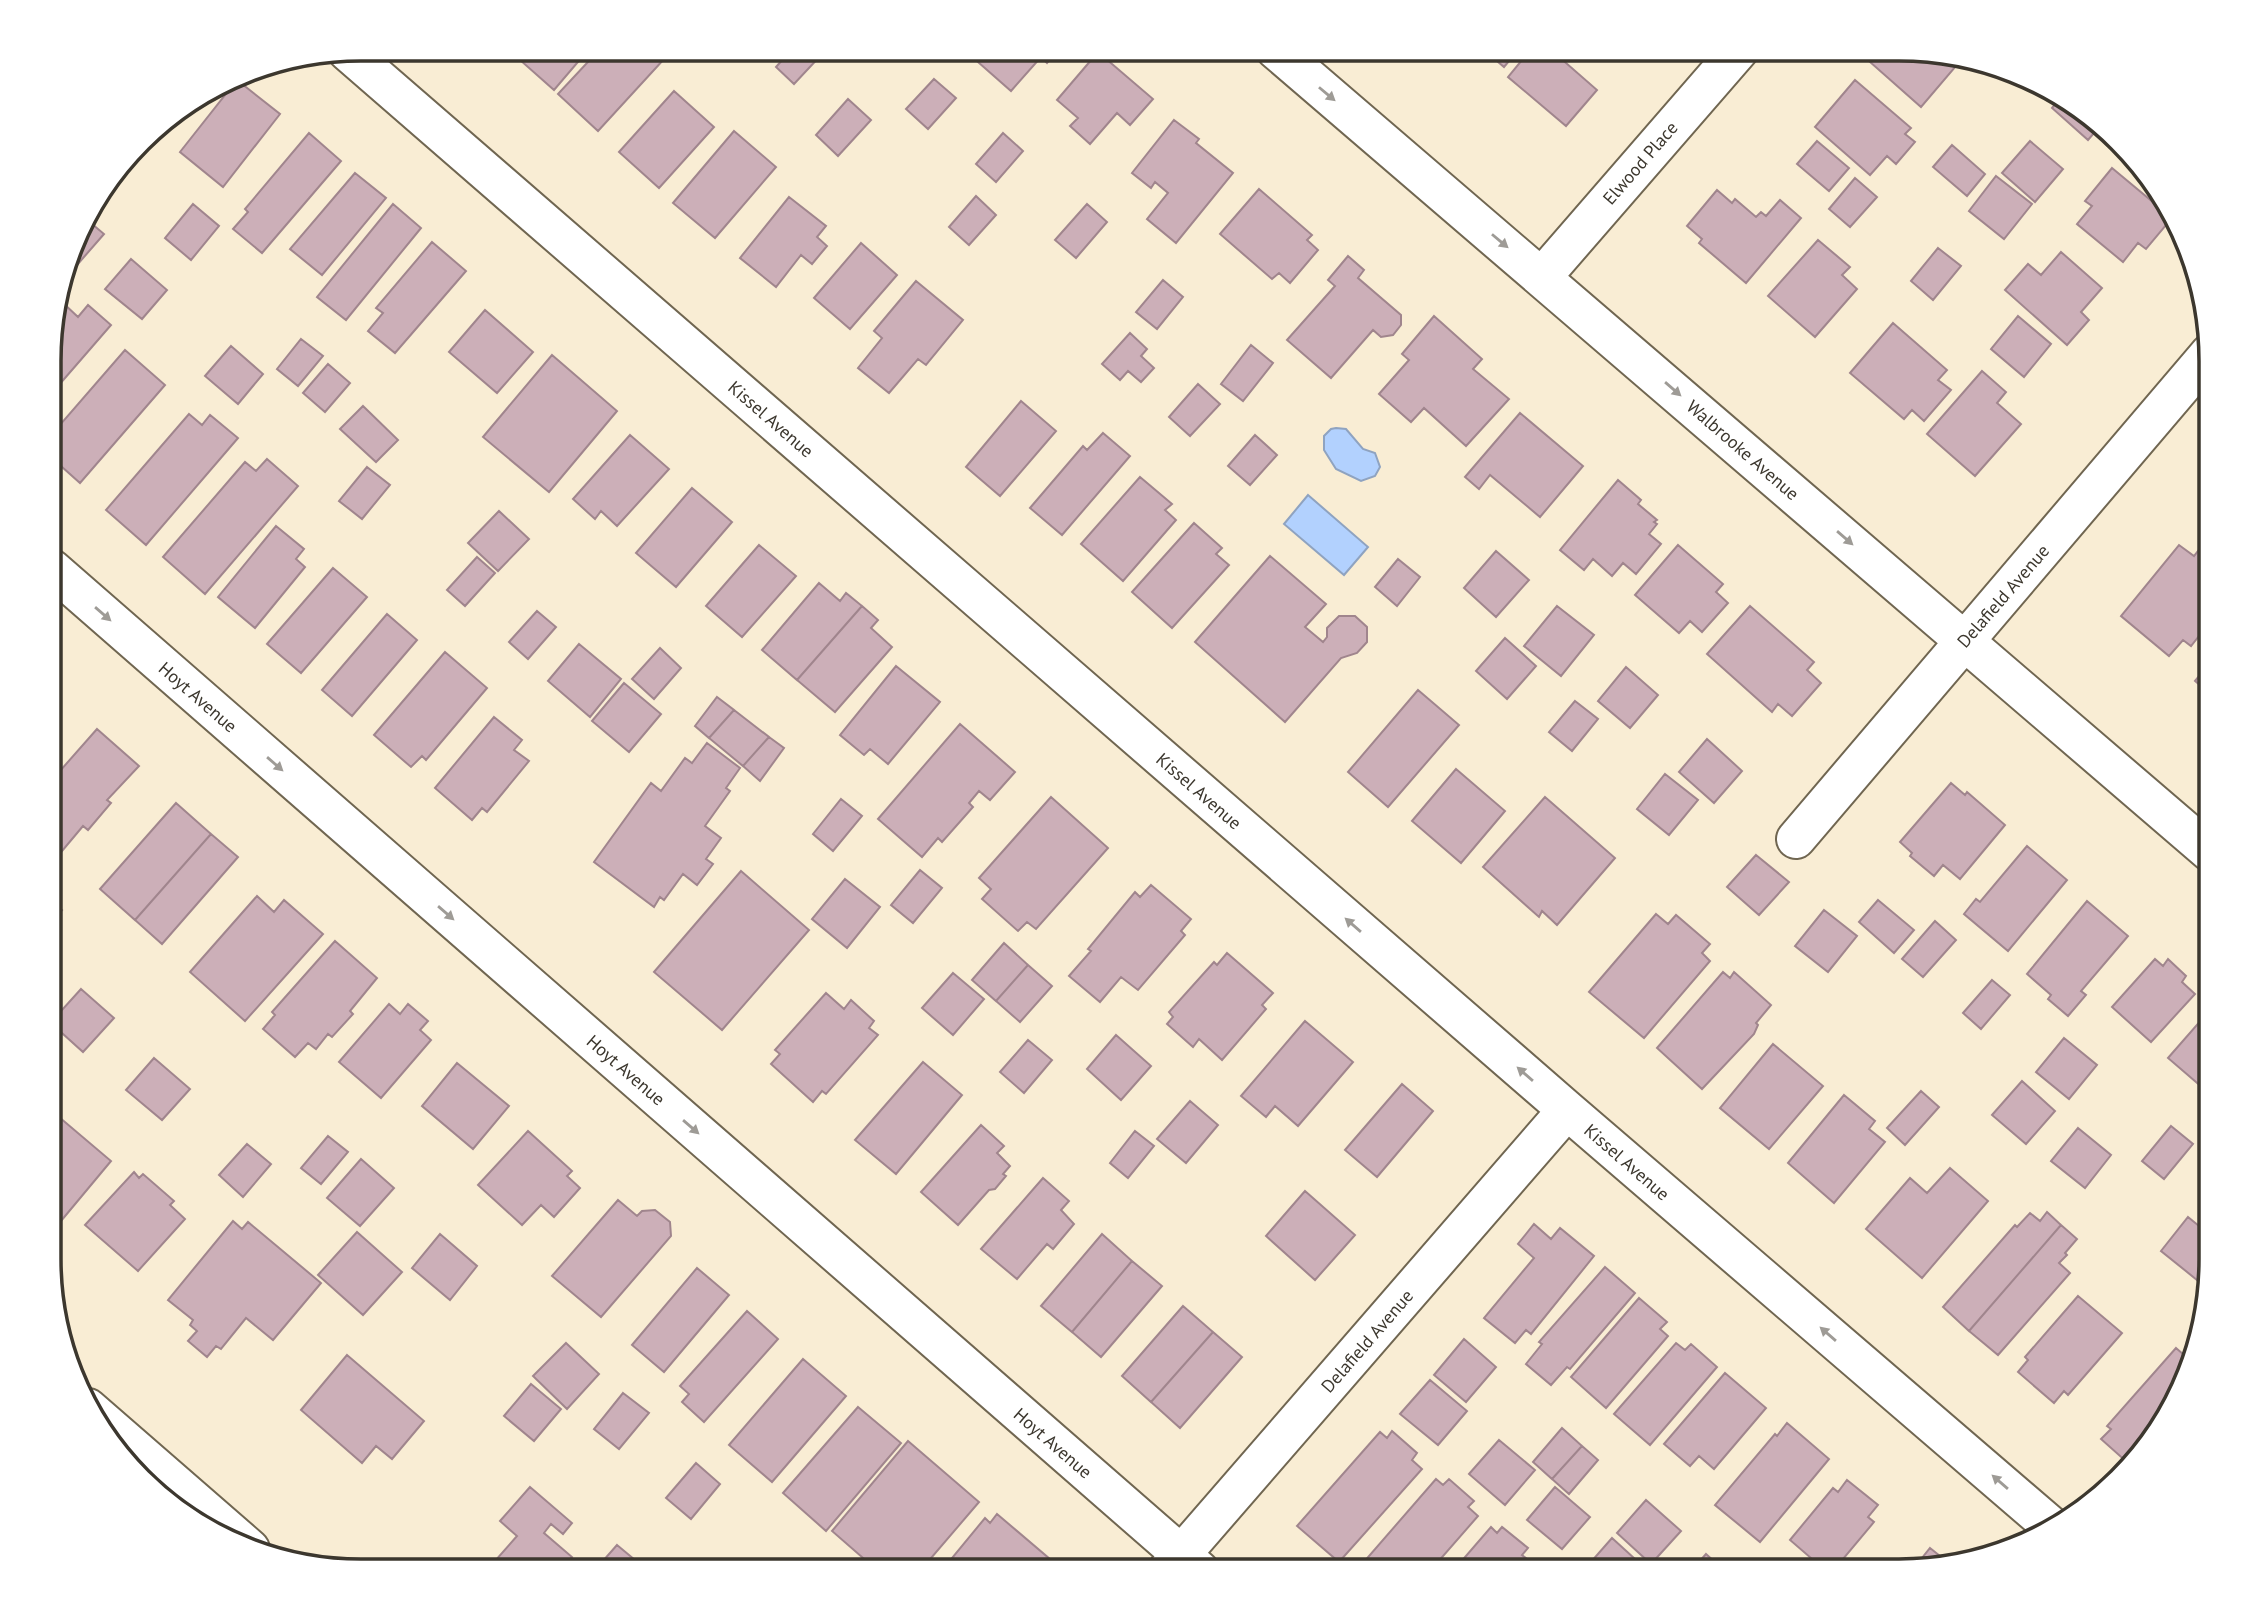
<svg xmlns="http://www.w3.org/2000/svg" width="2260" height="1620" font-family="'PT Sans',sans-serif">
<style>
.water{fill:#b2d1fe;stroke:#8fa3c0;stroke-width:2}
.building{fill:#ccafb8;stroke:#a0858d;stroke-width:2}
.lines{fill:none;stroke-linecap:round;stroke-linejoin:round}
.minor-casing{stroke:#706651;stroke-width:42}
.tertiary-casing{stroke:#706651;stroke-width:42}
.minor{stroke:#fff;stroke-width:38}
.tertiary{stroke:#fff;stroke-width:38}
.oneway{fill:#9e9b96}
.labels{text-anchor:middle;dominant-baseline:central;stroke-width:6;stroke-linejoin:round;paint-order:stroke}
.street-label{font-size:18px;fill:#3c372e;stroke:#fff}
.rim{fill:none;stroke:#3c372e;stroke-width:3.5}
</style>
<rect width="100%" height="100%" fill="#f9edd4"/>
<!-- water -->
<path class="water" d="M 1336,428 L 1346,429 L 1363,449 L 1375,453 L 1380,467 L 1375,476 L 1361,481 L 1336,469 L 1324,450 L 1324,436 L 1331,429 Z
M 1308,495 L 1368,547 L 1344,575 L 1284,524 Z"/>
<!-- building -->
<path class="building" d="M 529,49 L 589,49 L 554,90 L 520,60 Z
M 600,49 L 667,49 L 662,55 L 665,58 L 598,131 L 558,94 Z
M 792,49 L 819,49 L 823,53 L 794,84 L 776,67 Z
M 976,49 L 1059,49 L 1047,63 L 1041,57 L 1011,91 L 970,55 Z
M 1483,49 L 1519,49 L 1504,67 Z
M 1531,49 L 1550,49 L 1597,90 L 1566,126 L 1508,77 Z
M 1881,50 L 1919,50 L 1962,59 L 1921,107 L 1870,62 Z
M 1098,52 L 1153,99 L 1130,125 L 1117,113 L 1090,144 L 1070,126 L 1078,118 L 1057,100 Z
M 934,79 L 956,98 L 928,129 L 906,109 Z
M 237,80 L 280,114 L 223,187 L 180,152 Z
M 1855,80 L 1911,128 L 1905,134 L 1915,142 L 1896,164 L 1887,156 L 1870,175 L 1815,127 Z
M 674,91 L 714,127 L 659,188 L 619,152 Z
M 2061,97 L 2089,114 L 2100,126 L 2088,140 L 2052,108 Z
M 848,99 L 871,120 L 838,156 L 816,135 Z
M 1174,120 L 1199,139 L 1196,143 L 1233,173 L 1176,243 L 1147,219 L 1168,193 L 1155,182 L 1151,188 L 1132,173 Z
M 734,131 L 776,167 L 715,238 L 673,203 Z
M 309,133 L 341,161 L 262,253 L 233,229 L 248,212 L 245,209 Z
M 1003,133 L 1023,151 L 996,182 L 976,164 Z
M 1817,141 L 1849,168 L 1829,191 L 1797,164 Z
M 2030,141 L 2063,169 L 2035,202 L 2002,173 Z
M 1952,145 L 1985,174 L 1967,196 L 1933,167 Z
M 2112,168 L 2172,218 L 2146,249 L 2138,243 L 2123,262 L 2077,224 L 2092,206 L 2085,201 Z
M 355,173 L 386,198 L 322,275 L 290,249 Z
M 1996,176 L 2032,204 L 2004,239 L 1969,211 Z
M 1855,178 L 1877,197 L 1850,227 L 1829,209 Z
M 1259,189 L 1312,235 L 1307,240 L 1318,250 L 1290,283 L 1279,273 L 1272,279 L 1220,234 Z
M 1717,190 L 1732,203 L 1735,199 L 1756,217 L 1761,212 L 1766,216 L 1780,200 L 1801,218 L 1746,283 L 1699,243 L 1702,239 L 1687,226 Z
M 976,196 L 996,215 L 969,245 L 949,227 Z
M 789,197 L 826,226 L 817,237 L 827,246 L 812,264 L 801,255 L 776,287 L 740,258 Z
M 193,204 L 219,226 L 191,260 L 165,238 Z
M 393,204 L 421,228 L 346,320 L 317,297 Z
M 1087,204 L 1107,222 L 1076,258 L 1055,240 Z
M 85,218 L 104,234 L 77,265 L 70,259 L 81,223 Z
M 1818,240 L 1850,267 L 1842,275 L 1857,289 L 1815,337 L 1768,296 Z
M 432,242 L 466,271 L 395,353 L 368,331 L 383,313 L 376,308 Z
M 861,243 L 897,275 L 850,329 L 814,298 Z
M 1938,248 L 1961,266 L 1933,300 L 1911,281 Z
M 2061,252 L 2102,288 L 2081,312 L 2089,320 L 2067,345 L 2005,290 L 2028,264 L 2041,275 Z
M 1348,256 L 1364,270 L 1358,278 L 1401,315 L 1401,325 L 1393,335 L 1381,337 L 1373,330 L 1331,378 L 1287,340 L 1335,286 L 1328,280 Z
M 131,259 L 167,290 L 142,319 L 105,289 Z
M 1163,280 L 1183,297 L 1157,329 L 1136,312 Z
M 916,281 L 963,320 L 926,365 L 918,359 L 889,393 L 858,368 L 882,338 L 874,331 Z
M 62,302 L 78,317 L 88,305 L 111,325 L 52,393 L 52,320 L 55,311 Z
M 485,310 L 533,352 L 497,393 L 449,352 Z
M 1434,316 L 1482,359 L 1473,369 L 1509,399 L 1466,446 L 1424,408 L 1411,422 L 1379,394 L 1409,360 L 1402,354 Z
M 2018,316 L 2051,344 L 2024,377 L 1991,349 Z
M 1893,323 L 1947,370 L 1938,380 L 1951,390 L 1924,421 L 1912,410 L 1904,419 L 1850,373 Z
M 1130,333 L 1147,349 L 1141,356 L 1154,368 L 1141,382 L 1128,371 L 1120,380 L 1102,364 Z
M 301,339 L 323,356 L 298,386 L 277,369 Z
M 1251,345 L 1273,363 L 1243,401 L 1221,384 Z
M 231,346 L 263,374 L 238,404 L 205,376 Z
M 125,350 L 165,385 L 80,483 L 52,458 L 52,434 Z
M 552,355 L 617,411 L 549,492 L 483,437 Z
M 328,364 L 350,383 L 325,412 L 303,393 Z
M 1982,371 L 2006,392 L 1997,403 L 2021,424 L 1975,476 L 1927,434 Z
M 1198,384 L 1220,404 L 1190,436 L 1169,417 Z
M 1021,401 L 1056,431 L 1000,496 L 966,467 Z
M 363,406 L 398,440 L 376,462 L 340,429 Z
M 1520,413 L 1583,466 L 1540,517 L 1490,475 L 1479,489 L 1465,477 Z
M 189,414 L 202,425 L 210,415 L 238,438 L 146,545 L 106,510 Z
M 1103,433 L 1130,456 L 1062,535 L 1030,508 L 1083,446 L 1087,450 Z
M 630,435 L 669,469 L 617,526 L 601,511 L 595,519 L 573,499 Z
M 1255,435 L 1277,455 L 1250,485 L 1228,466 Z
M 267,459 L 298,486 L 205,594 L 163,557 L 245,462 L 256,471 Z
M 367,467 L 390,485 L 362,519 L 339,501 Z
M 1140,477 L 1172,504 L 1165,510 L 1176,520 L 1123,581 L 1081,544 Z
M 1618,480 L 1641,500 L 1638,504 L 1657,520 L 1654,522 L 1657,524 L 1649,534 L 1661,544 L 1636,574 L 1623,563 L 1612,576 L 1593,559 L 1584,570 L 1560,550 Z
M 692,488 L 732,522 L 676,587 L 636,553 Z
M 499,511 L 529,539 L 498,571 L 468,543 Z
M 1194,523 L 1222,548 L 1216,554 L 1229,565 L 1172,628 L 1132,592 Z
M 276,526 L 304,549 L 296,559 L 305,567 L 255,628 L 218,597 Z
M 2205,542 L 2210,546 L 2210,622 L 2191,646 L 2183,640 L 2169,656 L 2121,616 L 2179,545 L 2194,556 Z
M 759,545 L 796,576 L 742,637 L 706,606 Z
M 1678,545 L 1723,584 L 1716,592 L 1728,603 L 1702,632 L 1690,621 L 1679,633 L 1635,595 Z
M 1496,551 L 1529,580 L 1496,617 L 1464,588 Z
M 1270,556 L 1326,604 L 1305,627 L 1323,642 L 1327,637 L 1327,628 L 1339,616 L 1355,616 L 1367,627 L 1367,642 L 1357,653 L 1341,658 L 1285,722 L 1195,642 Z
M 477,557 L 495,573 L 465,606 L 447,590 Z
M 1398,559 L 1420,577 L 1397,606 L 1375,587 Z
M 333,568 L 367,597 L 301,673 L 267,644 Z
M 819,583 L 840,601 L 846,593 L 862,606 L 797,680 L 762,650 Z
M 862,606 L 878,620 L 871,628 L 892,647 L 835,712 L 797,680 Z
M 1557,606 L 1594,635 L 1561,676 L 1524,646 Z
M 1750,606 L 1814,662 L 1807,670 L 1821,683 L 1792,716 L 1778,704 L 1772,712 L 1707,654 Z
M 537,611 L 556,627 L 528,659 L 509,642 Z
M 387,614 L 417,640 L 352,716 L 322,690 Z
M 1505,638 L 1536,666 L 1507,699 L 1476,671 Z
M 579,644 L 621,679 L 590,717 L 548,681 Z
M 660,648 L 681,668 L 654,699 L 632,679 Z
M 445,652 L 487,688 L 426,760 L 422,756 L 411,767 L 374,735 Z
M 2210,663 L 2210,694 L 2195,681 Z
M 896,666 L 940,702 L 888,764 L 870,749 L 864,755 L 840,735 Z
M 1626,667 L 1658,695 L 1630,728 L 1598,701 Z
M 624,683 L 661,714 L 629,752 L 592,721 Z
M 1418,690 L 1459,725 L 1388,807 L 1348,772 Z
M 717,697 L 734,710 L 709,738 L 695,726 Z
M 1575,701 L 1598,719 L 1572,751 L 1549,732 Z
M 734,710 L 769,737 L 743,766 L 709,738 Z
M 494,717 L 522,740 L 514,750 L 529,761 L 487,812 L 482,808 L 472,820 L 435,788 Z
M 960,724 L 1015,772 L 990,800 L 979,791 L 969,803 L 973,807 L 942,842 L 938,838 L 922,857 L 878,819 Z
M 97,729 L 139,766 L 107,800 L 111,803 L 88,830 L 83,826 L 52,863 L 52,780 Z
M 769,737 L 784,748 L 760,781 L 743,766 Z
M 1707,739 L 1742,771 L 1714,803 L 1679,772 Z
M 707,743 L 740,768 L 726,788 L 730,791 L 705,826 L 721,838 L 706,859 L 713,864 L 697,885 L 683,874 L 664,900 L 660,897 L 654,907 L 594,862 L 651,783 L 661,791 L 685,758 L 692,763 Z
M 1456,769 L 1505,811 L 1461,863 L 1412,821 Z
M 1665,774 L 1698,800 L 1669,835 L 1637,809 Z
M 1951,783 L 1965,795 L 1967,792 L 2005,825 L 1960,879 L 1943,865 L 1934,876 L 1910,856 L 1912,853 L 1900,842 Z
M 1051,797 L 1108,848 L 1036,929 L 1027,922 L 1018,931 L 982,899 L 991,889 L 979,878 Z
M 1545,797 L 1615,858 L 1557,925 L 1542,911 L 1539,917 L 1483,867 Z
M 841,799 L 862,816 L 833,851 L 813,834 Z
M 176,803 L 211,834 L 135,920 L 100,889 Z
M 211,834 L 238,857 L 162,944 L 135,920 Z
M 2027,846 L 2067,880 L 2008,951 L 1964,914 L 1976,899 L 1980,902 Z
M 1756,855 L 1789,882 L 1759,915 L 1727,887 Z
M 920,870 L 942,888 L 913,923 L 891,905 Z
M 741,871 L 809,930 L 722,1030 L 654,972 Z
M 845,879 L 880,907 L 847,948 L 812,919 Z
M 1151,885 L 1191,919 L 1181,931 L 1185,935 L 1138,990 L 1121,977 L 1100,1002 L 1069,976 L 1091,951 L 1088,949 L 1135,892 L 1140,897 Z
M 257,896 L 274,912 L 284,900 L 323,934 L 245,1021 L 190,972 Z
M 1878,900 L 1914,930 L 1894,953 L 1859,922 Z
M 52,901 L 62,910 L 52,922 Z
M 2087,901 L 2128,936 L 2081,991 L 2086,995 L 2068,1016 L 2048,999 L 2051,995 L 2027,974 Z
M 1824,910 L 1857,936 L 1828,972 L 1795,946 Z
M 1656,914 L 1668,924 L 1676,915 L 1710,944 L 1702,953 L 1710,961 L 1644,1038 L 1589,992 Z
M 1935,921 L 1956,940 L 1923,977 L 1902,959 Z
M 335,941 L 377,978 L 350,1011 L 353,1014 L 332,1037 L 328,1034 L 316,1049 L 308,1043 L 295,1057 L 263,1029 L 275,1015 L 272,1012 Z
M 1004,943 L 1028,965 L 996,1001 L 972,980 Z
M 1227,953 L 1273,993 L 1262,1005 L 1266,1009 L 1222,1060 L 1199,1039 L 1193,1047 L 1167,1024 L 1173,1017 L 1169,1012 L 1214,962 L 1217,965 Z
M 2155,959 L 2163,966 L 2168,959 L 2186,976 L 2182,982 L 2195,994 L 2151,1042 L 2112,1007 Z
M 1028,965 L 1052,986 L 1020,1022 L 996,1001 Z
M 1723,972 L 1730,978 L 1734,972 L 1771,1005 L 1756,1023 L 1758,1025 L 1754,1034 L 1702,1089 L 1657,1048 Z
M 953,973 L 984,999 L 953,1035 L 922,1008 Z
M 1992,980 L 2010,995 L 1981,1029 L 1963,1013 Z
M 81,989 L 114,1018 L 83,1052 L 52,1024 L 52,1021 Z
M 826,993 L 844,1009 L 851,1000 L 874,1021 L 869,1028 L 878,1035 L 826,1094 L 822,1091 L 813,1102 L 771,1064 L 780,1054 L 775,1050 Z
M 389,1004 L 400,1014 L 408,1004 L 428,1021 L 420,1030 L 431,1040 L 381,1098 L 339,1062 Z
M 2210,1010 L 2210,1094 L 2168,1058 Z
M 1305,1021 L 1353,1062 L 1298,1126 L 1275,1106 L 1266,1117 L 1241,1096 Z
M 1116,1035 L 1151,1066 L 1121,1100 L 1087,1069 Z
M 2064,1038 L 2097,1065 L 2069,1099 L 2036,1072 Z
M 1028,1040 L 1052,1060 L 1024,1093 L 1000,1072 Z
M 1773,1044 L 1823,1086 L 1769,1149 L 1720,1108 Z
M 154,1058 L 190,1089 L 162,1120 L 126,1090 Z
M 923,1062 L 962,1095 L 896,1174 L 855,1140 Z
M 457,1063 L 509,1106 L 473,1149 L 422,1106 Z
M 2022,1081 L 2055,1111 L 2026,1144 L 1992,1115 Z
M 1402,1084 L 1433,1111 L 1377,1177 L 1345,1150 Z
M 1921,1091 L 1939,1107 L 1905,1145 L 1887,1128 Z
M 1844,1095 L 1875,1121 L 1869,1129 L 1885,1142 L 1834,1203 L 1788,1163 Z
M 1190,1101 L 1218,1125 L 1186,1163 L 1157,1139 Z
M 59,1117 L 111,1161 L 61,1221 L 52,1213 L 52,1126 Z
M 981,1125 L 1004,1146 L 997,1153 L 1010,1166 L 1003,1174 L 1006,1176 L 995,1189 L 989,1190 L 958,1225 L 921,1192 Z
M 2171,1126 L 2193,1144 L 2164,1179 L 2142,1161 Z
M 2078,1128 L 2111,1155 L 2085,1188 L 2051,1161 Z
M 528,1131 L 572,1171 L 567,1176 L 580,1188 L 554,1217 L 541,1205 L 522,1225 L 478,1185 Z
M 1135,1131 L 1154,1146 L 1128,1178 L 1110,1163 Z
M 328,1136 L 348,1152 L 321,1184 L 301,1168 Z
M 247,1144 L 271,1164 L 243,1197 L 219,1175 Z
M 361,1159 L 394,1188 L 360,1226 L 327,1198 Z
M 1950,1168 L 1988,1201 L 1922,1278 L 1866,1229 L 1910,1178 L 1927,1193 Z
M 134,1172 L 139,1178 L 143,1174 L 174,1201 L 170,1205 L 185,1219 L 138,1271 L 85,1225 Z
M 1043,1178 L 1069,1201 L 1061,1210 L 1074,1224 L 1053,1249 L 1047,1244 L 1017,1279 L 981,1249 Z
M 1305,1191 L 1355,1235 L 1315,1280 L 1266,1236 Z
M 618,1200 L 637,1216 L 642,1211 L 655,1210 L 670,1222 L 671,1236 L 601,1317 L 552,1276 Z
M 2047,1212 L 2061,1225 L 1969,1331 L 1943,1307 L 2015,1225 L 2017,1227 L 2030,1213 L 2040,1221 Z
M 2188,1217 L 2210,1235 L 2210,1263 L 2197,1280 L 2161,1251 Z
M 233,1221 L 242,1229 L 248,1222 L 321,1283 L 273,1340 L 246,1318 L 221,1349 L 216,1346 L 207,1357 L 188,1341 L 197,1331 L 190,1325 L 193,1320 L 168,1300 Z
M 1534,1224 L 1551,1239 L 1560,1228 L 1594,1256 L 1531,1334 L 1526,1330 L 1515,1343 L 1484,1318 L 1534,1258 L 1518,1244 Z
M 2061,1225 L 2077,1239 L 2065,1253 L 2067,1255 L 2059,1263 L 2070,1273 L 1998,1355 L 1969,1331 Z
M 357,1232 L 402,1272 L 363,1315 L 318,1275 Z
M 440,1234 L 477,1266 L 450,1300 L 412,1268 Z
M 1102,1234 L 1132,1261 L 1072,1332 L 1041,1306 Z
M 1132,1261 L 1162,1286 L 1101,1357 L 1072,1332 Z
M 1605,1267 L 1635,1293 L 1570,1369 L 1567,1367 L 1551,1385 L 1526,1364 L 1542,1344 L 1539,1342 Z
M 697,1268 L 729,1295 L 664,1372 L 632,1345 Z
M 2210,1271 L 2210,1279 L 2207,1296 L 2197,1287 Z
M 2078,1296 L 2122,1333 L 2068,1395 L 2064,1391 L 2054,1403 L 2018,1372 L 2028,1360 L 2025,1357 Z
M 1639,1298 L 1667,1322 L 1660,1329 L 1668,1336 L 1606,1408 L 1571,1377 Z
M 1183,1306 L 1213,1332 L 1151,1402 L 1122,1376 Z
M 747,1311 L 778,1339 L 704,1422 L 682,1402 L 689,1394 L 680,1386 Z
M 1213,1332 L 1242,1357 L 1180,1428 L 1151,1402 Z
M 1464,1339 L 1496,1367 L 1466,1402 L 1434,1375 Z
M 566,1343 L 599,1374 L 567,1409 L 533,1376 Z
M 1676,1343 L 1685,1350 L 1691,1344 L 1717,1367 L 1650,1445 L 1614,1414 Z
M 2176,1348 L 2191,1361 L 2187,1378 L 2146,1449 L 2129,1464 L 2101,1439 L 2111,1429 L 2107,1426 Z
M 347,1355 L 424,1421 L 392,1459 L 376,1446 L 362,1463 L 301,1410 Z
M 803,1359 L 846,1396 L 772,1482 L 729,1445 Z
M 1725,1373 L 1766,1408 L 1714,1469 L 1699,1456 L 1690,1466 L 1664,1444 Z
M 1430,1380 L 1467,1411 L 1438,1445 L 1400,1414 Z
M 531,1384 L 561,1409 L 534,1441 L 504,1416 Z
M 623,1393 L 649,1413 L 619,1449 L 594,1429 Z
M 858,1407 L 901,1443 L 826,1531 L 783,1493 Z
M 1787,1423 L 1829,1459 L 1760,1542 L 1715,1505 L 1775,1434 L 1777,1436 Z
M 1562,1428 L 1582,1446 L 1552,1479 L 1533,1462 Z
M 1392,1431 L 1417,1453 L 1412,1460 L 1422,1469 L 1339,1562 L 1297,1526 L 1380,1432 L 1387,1438 Z
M 1499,1440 L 1535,1470 L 1505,1505 L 1469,1474 Z
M 908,1441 L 979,1502 L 920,1571 L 878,1571 L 832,1531 Z
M 1582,1446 L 1598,1460 L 1569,1494 L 1552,1479 Z
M 696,1463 L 720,1484 L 691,1519 L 666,1498 Z
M 1436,1479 L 1443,1485 L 1449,1479 L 1474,1501 L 1468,1507 L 1478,1516 L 1430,1571 L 1356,1571 Z
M 1847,1480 L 1878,1505 L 1868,1517 L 1874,1522 L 1833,1571 L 1826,1571 L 1790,1540 L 1833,1488 L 1838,1492 Z
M 530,1487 L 572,1523 L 563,1534 L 551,1524 L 544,1533 L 572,1557 L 561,1570 L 487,1570 L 517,1536 L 500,1521 Z
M 1555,1487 L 1590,1517 L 1562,1549 L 1527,1520 Z
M 1646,1500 L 1681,1531 L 1651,1564 L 1617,1533 Z
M 997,1514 L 1064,1571 L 943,1569 L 985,1518 L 990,1523 Z
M 1491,1527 L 1497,1533 L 1502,1527 L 1528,1548 L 1522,1555 L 1533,1564 L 1527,1571 L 1453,1571 Z
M 1612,1538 L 1646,1569 L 1644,1571 L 1583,1571 Z
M 617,1545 L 647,1570 L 595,1570 Z
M 1930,1548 L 1945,1560 L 1914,1568 Z
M 1706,1554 L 1725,1571 L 1691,1571 Z"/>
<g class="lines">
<!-- minor casing -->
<g class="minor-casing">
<path id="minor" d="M 1275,49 L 2210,852
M 348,52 L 1567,1110 L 2052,1527
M 1542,277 L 1739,50
M 52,569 L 1200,1571
M 1796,839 L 2210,353
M 1167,1571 L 1567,1110"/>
</g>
<!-- tertiary casing -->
<g class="tertiary-casing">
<path id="tertiary" d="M 88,1408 L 250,1549"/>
</g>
<!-- minor -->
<use href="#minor" class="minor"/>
<!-- tertiary -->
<use href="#tertiary" class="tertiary"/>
</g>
<!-- one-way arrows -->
<defs><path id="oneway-solid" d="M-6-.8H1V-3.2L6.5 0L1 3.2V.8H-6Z" transform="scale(1.75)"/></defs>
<g class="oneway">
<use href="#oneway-solid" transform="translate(1327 94) rotate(40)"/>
<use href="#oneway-solid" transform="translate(1500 241) rotate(40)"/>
<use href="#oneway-solid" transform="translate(1673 389) rotate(41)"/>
<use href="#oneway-solid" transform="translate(1845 538) rotate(41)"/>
<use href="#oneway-solid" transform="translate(103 614) rotate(41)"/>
<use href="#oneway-solid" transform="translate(275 764) rotate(41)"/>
<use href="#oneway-solid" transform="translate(446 913) rotate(41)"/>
<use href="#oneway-solid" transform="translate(1353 925) rotate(-139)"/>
<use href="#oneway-solid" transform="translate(1525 1074) rotate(-139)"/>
<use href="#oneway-solid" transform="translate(691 1127) rotate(41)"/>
<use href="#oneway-solid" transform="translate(1828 1334) rotate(-139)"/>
<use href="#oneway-solid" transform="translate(2000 1482) rotate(-139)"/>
</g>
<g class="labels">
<!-- street labels -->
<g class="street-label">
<text transform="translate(1640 163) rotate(-49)">Elwood Place</text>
<text transform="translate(771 419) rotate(41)">Kissel Avenue</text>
<text transform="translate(1743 450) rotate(41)">Walbrooke Avenue</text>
<text transform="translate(2003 596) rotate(-49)">Delafield Avenue</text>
<text transform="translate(198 697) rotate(41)">Hoyt Avenue</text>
<text transform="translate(1199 791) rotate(41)">Kissel Avenue</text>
<text transform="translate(626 1070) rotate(41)">Hoyt Avenue</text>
<text transform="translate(1627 1162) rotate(41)">Kissel Avenue</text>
<text transform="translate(1367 1341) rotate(-49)">Delafield Avenue</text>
<text transform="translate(1053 1443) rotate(41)">Hoyt Avenue</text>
</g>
</g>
<!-- crop -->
<path d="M0 0H2260V1620H0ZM361 61H1899A300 300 0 0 1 2199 361V1259A300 300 0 0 1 1899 1559H361A300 300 0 0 1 61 1259V361A300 300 0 0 1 361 61Z" fill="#fff" fill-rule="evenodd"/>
<path class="rim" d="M361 61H1899A300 300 0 0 1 2199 361V1259A300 300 0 0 1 1899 1559H361A300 300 0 0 1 61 1259V361A300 300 0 0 1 361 61Z"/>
</svg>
